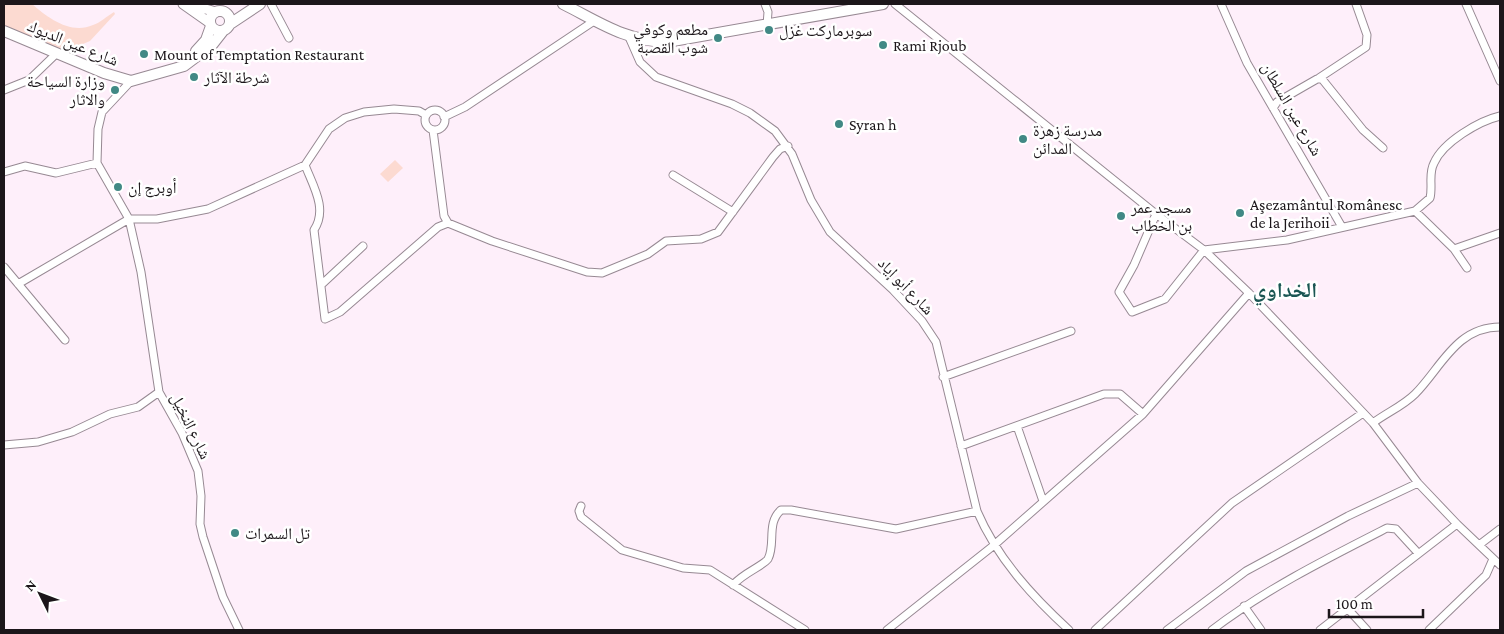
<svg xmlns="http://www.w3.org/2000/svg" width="1504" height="634" font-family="'Crimson Pro','Noto Naskh Arabic',serif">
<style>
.green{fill:#fcdad1}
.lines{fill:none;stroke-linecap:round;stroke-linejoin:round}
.minor-casing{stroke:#978993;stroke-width:9}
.tertiary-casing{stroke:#978993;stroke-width:11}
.secondary-casing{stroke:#978993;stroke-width:12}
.minor{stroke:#fff;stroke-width:7}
.tertiary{stroke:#fff;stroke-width:9}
.secondary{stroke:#fff;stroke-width:10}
.poi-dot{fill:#418985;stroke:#fff;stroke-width:2}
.labels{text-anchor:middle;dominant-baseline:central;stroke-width:5;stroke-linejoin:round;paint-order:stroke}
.poi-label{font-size:16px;fill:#1c161a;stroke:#fff;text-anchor:start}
.street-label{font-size:16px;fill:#1c161a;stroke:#fff}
.district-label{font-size:21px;font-weight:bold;fill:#1a5653;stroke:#fff}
</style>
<rect width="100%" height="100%" fill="#feeffa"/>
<!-- green -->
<path class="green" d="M 4,4 L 32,4 C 48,18 71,35 93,25 C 100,23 107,16 114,12 L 115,14 L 90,41 L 64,52 L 4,26 Z
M 395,160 L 403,168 L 388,182 L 380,174 Z"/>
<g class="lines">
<!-- minor casing -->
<g class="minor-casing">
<path id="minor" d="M 271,4 L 289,38
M 765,4 L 768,12 L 767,25
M 895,4 L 1156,214 L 1204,250 L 1249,293 L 1373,423
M 1221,4 L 1247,63 L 1342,227
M 1466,4 L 1500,81
M 629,37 L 640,62 L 656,77 L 732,104 L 750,113 L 775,131 L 792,154 L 811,200 L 830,232 L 893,290 L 922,321 L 936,342 L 977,511 C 997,558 1032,596 1069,630
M 1319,78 L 1366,47 L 1367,35 L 1356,4
M 131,81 L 102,112 L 98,129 L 97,163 L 129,219 L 141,272 L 159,392
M 4,90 L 29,80 L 57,53
M 1273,108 L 1277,102 L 1317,79 L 1322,79 L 1363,130 L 1383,148
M425 120a10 10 0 1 1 20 0a10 10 0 1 1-20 0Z
M 444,117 L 465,107 L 594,21
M 433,130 L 444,216 L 448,223 L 492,241 L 587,272 L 602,273 L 648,254 L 666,241 L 701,239 L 718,232 L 773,157 L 780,149 L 788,146
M 305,165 C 313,186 328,209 314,230 L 325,319 L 340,312 L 438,227 L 448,223
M 4,172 L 25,166 L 56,173 L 97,163
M 673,175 L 733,212
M 1415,211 L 1430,198 C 1433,186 1428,174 1434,163 C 1443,142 1479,121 1500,116
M 1156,214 L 1134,265 L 1119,292 L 1132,312 L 1165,299 L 1204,250 L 1287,240 L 1415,211 L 1454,249
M 4,267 L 65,340
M 1467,268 L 1454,249 L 1500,233
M 18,284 L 129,219 L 157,219 L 208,209 L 305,165 L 329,129 L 345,118 L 364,112 L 394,109 L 419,111 L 426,115
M 321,285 L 363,246
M 943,377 L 1071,331
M 1017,426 L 1043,501
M 4,445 L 38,442 L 72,432 L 110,414 L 138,407 L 159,392 L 182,433 L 198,471 L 201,496 L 200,524 L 203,537 L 223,597 L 239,630
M 961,446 L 1104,394 L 1120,394 L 1143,414
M 581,506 L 579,511 L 581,517 L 622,550 L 683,568 L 710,570 L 805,630
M 1457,524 L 1500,565
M 1479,545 L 1500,529
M 733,585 C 743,573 763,566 768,559 C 776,544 766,523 781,510 L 791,510 L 896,529 L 977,511
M 1244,606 L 1261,630
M 1348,609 L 1367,630
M 887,630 L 993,546 L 1143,414 L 1249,293
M 1095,630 L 1232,503 L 1363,413
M 1167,630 L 1246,571 L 1348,516 L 1418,483
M 1212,630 C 1266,589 1326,559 1387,528 L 1396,529 L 1418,553
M 1320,630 L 1457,524 L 1418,483 L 1373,423 C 1386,413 1403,406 1415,394 C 1441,368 1456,327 1500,327
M 1429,630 L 1486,575 L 1493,559"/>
</g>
<!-- tertiary casing -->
<g class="tertiary-casing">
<path id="tertiary" d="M 183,4 L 210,23
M 188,4 L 216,12"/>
</g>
<!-- secondary casing -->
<g class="secondary-casing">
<path id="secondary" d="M 563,4 C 599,22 625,41 667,42 L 883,4
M210 21a10 10 0 1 1 20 0a10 10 0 1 1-20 0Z
M 230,24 L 260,4
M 4,31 L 104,73 L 131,81 L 184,66 L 212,45 L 223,31
M 196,51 L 206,40 L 211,26"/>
</g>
<!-- minor -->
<use href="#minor" class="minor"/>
<!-- tertiary -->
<use href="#tertiary" class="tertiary"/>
<!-- secondary -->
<use href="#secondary" class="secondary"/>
</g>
<!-- markers -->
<g class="poi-dot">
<circle cx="769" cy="30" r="5"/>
<circle cx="718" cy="38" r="5"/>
<circle cx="883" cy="45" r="5"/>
<circle cx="144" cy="54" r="5"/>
<circle cx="194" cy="77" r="5"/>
<circle cx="115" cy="90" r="5"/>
<circle cx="839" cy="124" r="5"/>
<circle cx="1023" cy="139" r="5"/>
<circle cx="118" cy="187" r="5"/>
<circle cx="1240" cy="213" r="5"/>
<circle cx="1121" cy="216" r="5"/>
<circle cx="235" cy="533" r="5"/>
</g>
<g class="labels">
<!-- poi labels -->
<g class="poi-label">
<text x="708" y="29" text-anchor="end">مطعم وكوفي<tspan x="708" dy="18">شوب القصبة</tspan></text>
<text x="779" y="30">سوبرماركت غزل</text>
<text x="893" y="45">Rami Rjoub</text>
<text x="154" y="54">Mount of Temptation Restaurant</text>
<text x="204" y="77">شرطة الآثار</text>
<text x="105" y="81" text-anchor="end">وزارة السياحة<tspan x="105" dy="18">والاثار</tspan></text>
<text x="849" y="124">Syran h</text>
<text x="1033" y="130">مدرسة زهرة<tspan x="1033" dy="18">المدائن</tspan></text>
<text x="128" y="187">أوبرج إن</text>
<text x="1250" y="204">Aşezamântul Românesc<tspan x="1250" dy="18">de la Jerihoii</tspan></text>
<text x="1131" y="207">مسجد عمر<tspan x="1131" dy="18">بن الخطاب</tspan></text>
<text x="245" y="533">تل السمرات</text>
</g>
<!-- street labels -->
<g class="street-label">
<text transform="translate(73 43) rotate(22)">شارع عين الديوك</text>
<text transform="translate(1292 109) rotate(60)">شارع عين السلطان</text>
<text transform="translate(906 286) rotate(46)">شارع أبو إياد</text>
<text transform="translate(191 426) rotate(64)">شارع النخيل</text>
</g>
<!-- district labels -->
<g class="district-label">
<text x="1285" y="290">الخداوي</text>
</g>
</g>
<!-- border -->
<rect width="1504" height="634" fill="none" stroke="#1c161a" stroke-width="10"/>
<!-- north arrow -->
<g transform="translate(40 594) rotate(312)" stroke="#ffffff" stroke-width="4" paint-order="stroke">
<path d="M0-4L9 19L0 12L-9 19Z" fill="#1c161a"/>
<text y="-8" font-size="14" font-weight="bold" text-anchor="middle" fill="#1c161a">N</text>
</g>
<!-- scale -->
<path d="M1329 609v8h94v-8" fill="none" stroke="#1c161a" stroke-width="2.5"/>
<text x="1336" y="609" font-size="15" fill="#1c161a" stroke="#ffffff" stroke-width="4" paint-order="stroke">100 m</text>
</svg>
